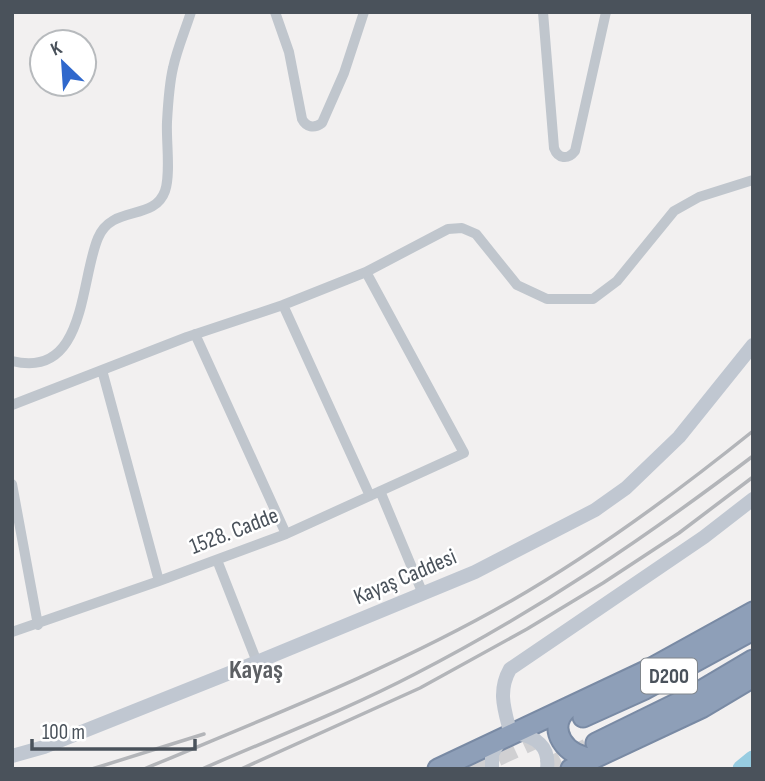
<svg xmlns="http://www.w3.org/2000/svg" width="765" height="781" font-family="'Sofia Sans Condensed',sans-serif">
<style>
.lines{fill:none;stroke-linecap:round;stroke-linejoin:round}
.river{stroke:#97cce1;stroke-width:19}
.highway-tunnel{stroke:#d0d0d2;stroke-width:19;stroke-dasharray:19 10;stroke-linecap:butt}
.highway-casing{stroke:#798aa4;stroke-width:23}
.street{stroke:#c0c6cd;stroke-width:10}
.secondary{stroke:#c0c7d1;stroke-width:14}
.highway{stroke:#8e9fb8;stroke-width:19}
.rail{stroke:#b3b5b9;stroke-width:3.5}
.labels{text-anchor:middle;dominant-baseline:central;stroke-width:5;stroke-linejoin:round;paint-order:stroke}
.shield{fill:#fff;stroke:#80868c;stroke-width:2}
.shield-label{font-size:21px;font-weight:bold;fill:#4a525b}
.street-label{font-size:23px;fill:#4a525b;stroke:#fff}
.quarter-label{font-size:26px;font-weight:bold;fill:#5d6064;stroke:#fff}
</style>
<rect width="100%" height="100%" fill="#f2f0f0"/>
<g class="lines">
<!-- river -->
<path class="river" d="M 742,769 L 753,760"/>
<!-- highway-tunnel -->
<path class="highway-tunnel" d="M 471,769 L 583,717
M 544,769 L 587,748"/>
<!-- highway casing -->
<g class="highway-casing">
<path id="highway" d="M 568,708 C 544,728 567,759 594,758
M 583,717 L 645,689 L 753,630
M 596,743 L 694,695 L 753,660
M 438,769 L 648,670 L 753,612
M 571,769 L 701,708 L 753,677"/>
</g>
<!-- street -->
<path class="street" d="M 275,12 L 289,52 L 302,119 C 306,127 314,129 322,123 L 344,73 L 364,12
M 543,12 L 554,148 C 558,159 568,160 575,151 L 606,12
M 283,305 L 370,496
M 195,334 L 286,534
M 12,361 C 86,380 80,280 98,238 C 112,204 154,222 165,191 C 171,174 166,141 167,122 C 168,104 169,85 173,68 C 177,49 185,31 191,12
M 102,370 L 159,581
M 12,405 L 187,337 L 283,305 L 366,272 L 448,229 L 462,228 L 476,234 L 517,285 L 547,299 L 593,299 L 617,281 L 674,211 L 699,197 L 753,180
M 12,484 L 38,625
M 380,491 L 423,594
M 217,560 L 257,662
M 12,632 L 159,581 L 286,534 L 464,453 L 366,272"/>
<!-- secondary -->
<path class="secondary" d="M 516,733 C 536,737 550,746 547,769
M 511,735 C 505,711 497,692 510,669 L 704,537 L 753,499
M 12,756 L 44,747 L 257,662 L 475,572 L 595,510 L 626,488 L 679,437 L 753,345
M 492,769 L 492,754 L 500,740"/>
<!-- highway -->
<use href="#highway" class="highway"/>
<!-- rail -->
<path class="rail" d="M 92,769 L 204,734
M 144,769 C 268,717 394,668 511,601 C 596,552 676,493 753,431
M 202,769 C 273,738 346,710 415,674 C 536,612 645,538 753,456
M 241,769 L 420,688 L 527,629 L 603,583 L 679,533 L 753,477"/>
</g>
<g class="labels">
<!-- shield labels -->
<rect class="shield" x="641" y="658.5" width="56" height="35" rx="5"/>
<g class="shield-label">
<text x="669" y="676">D200</text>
</g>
<!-- street labels -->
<g class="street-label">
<text transform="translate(234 531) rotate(-21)">1528. Cadde</text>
<text transform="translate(405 577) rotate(-23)">Kayaş Caddesi</text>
</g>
<!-- quarter labels -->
<g class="quarter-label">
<text x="256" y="670">Kayaş</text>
</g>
</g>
<!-- border -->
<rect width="765" height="781" fill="none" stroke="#4a525b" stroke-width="28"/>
<!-- north arrow -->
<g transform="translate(63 63) rotate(335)"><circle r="33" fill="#ffffff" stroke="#b7babd" stroke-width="2"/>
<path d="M0-5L12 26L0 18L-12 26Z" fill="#3068cc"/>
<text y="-10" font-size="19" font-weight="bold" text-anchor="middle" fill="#4a525b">K</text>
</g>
<!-- scale -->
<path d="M32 739v10h163v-10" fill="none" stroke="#4a525b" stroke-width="3.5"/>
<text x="42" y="739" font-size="21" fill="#4a525b" stroke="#ffffff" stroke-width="5" paint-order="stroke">100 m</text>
</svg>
